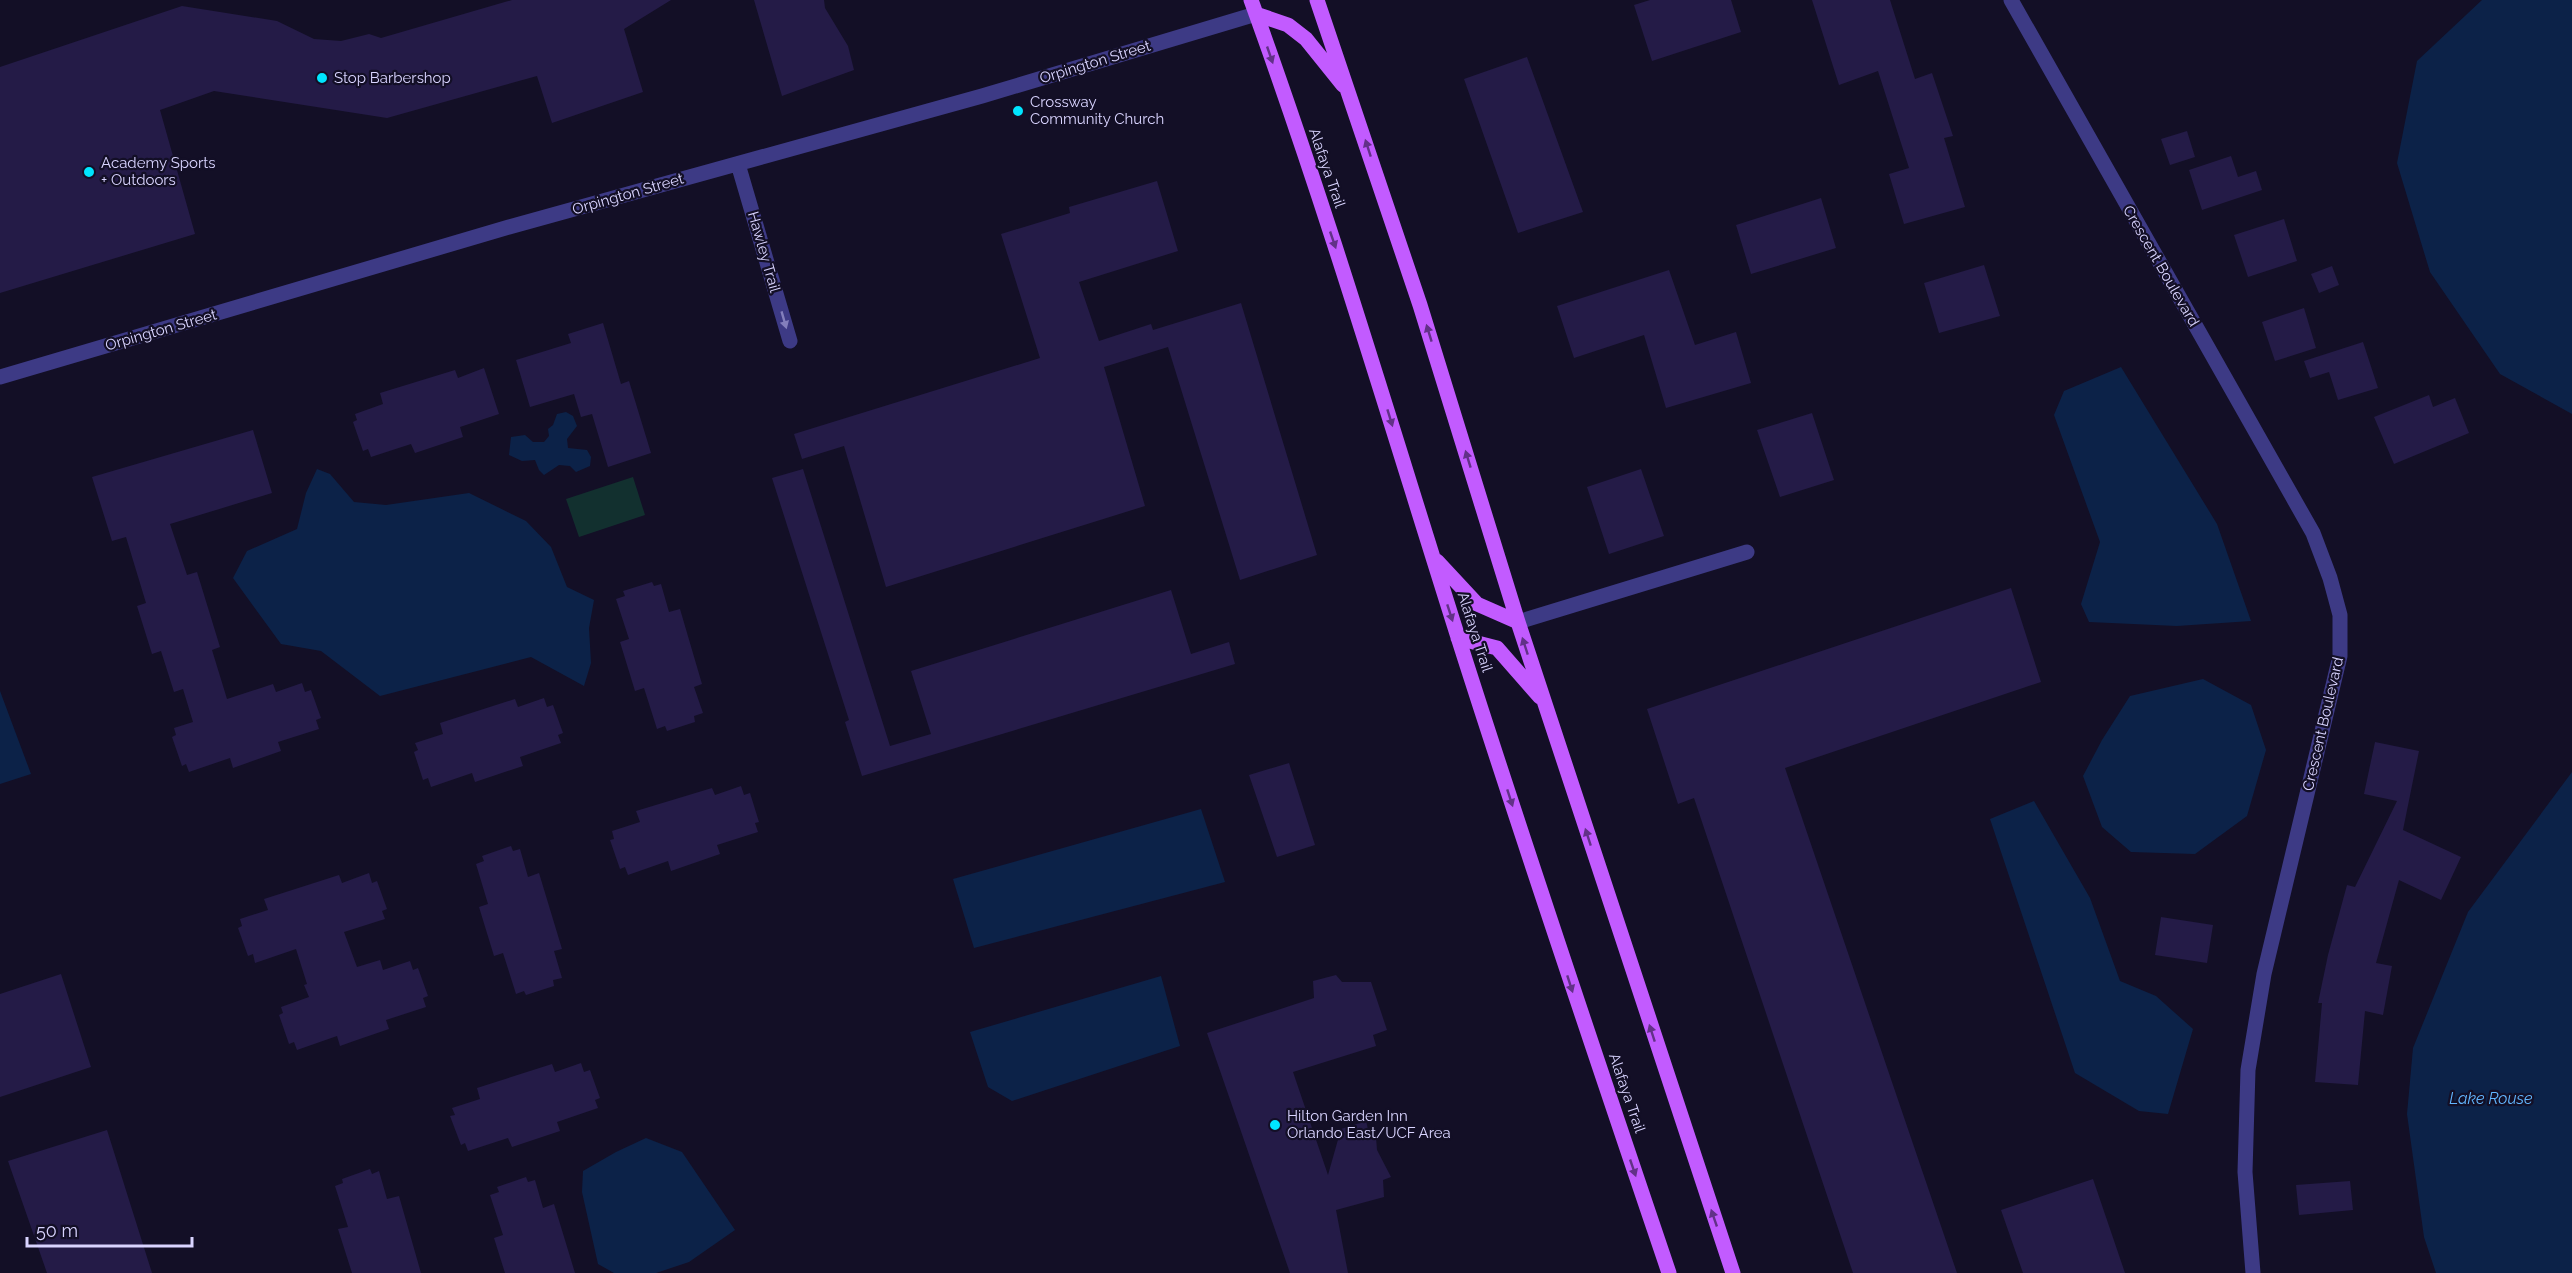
<svg xmlns="http://www.w3.org/2000/svg" width="2572" height="1273" font-family="Raleway,sans-serif">
<style>
.green{fill:#12302f}
.water{fill:#0c2248}
.building{fill:#241b47}
.lines{fill:none;stroke-linecap:round;stroke-linejoin:round}
.minor{stroke:#3d3a85;stroke-width:15}
.primary{stroke:#c25bff;stroke-width:15}
.oneway{fill:#623188}
.oneway2{fill:#837fbc}
.poi-dot{fill:#00e5ff;stroke:#130f26;stroke-width:2}
.labels{text-anchor:middle;dominant-baseline:central;stroke-width:4.5;stroke-linejoin:round;paint-order:stroke}
.street-label{font-size:15px;fill:#d9d4ff;stroke:#130f26}
.poi-label{font-size:15px;fill:#d9d4ff;stroke:#130f26;text-anchor:start}
.water-label{font-size:16px;font-style:italic;fill:#62b6ff;stroke:#130f26}
</style>
<rect width="100%" height="100%" fill="#130f26"/>
<!-- green -->
<path class="green" d="M 633,477 L 645,515 L 579,537 L 566,499 Z"/>
<!-- water -->
<path class="water" d="M 2482,0 L 2572,0 L 2572,414 L 2500,374 L 2430,272 L 2397,163 L 2417,61 Z
M 2121,367 L 2217,524 L 2251,621 L 2177,626 L 2089,622 L 2081,604 L 2100,542 L 2054,415 L 2064,391 Z
M 566,412 L 573,416 L 577,426 L 567,439 L 568,448 L 587,450 L 591,457 L 590,466 L 576,472 L 570,466 L 559,465 L 544,475 L 539,470 L 535,460 L 522,461 L 509,455 L 511,437 L 525,435 L 533,442 L 544,442 L 549,436 L 548,429 L 553,425 L 557,414 Z
M 317,469 L 330,474 L 354,502 L 386,505 L 469,493 L 526,521 L 551,547 L 567,587 L 594,600 L 589,628 L 591,663 L 584,686 L 531,657 L 380,696 L 321,651 L 281,644 L 233,578 L 247,551 L 297,529 L 306,493 Z
M 2203,679 L 2251,705 L 2266,750 L 2247,816 L 2195,854 L 2131,852 L 2102,827 L 2083,776 L 2102,740 L 2130,696 Z
M 0,691 L 31,774 L 0,784 Z
M 2572,772 L 2572,1273 L 2436,1273 L 2424,1237 L 2407,1114 L 2413,1048 L 2468,912 Z
M 2034,801 L 2090,898 L 2120,981 L 2156,996 L 2193,1029 L 2168,1114 L 2139,1111 L 2075,1073 L 1990,819 Z
M 1201,809 L 1225,882 L 974,948 L 953,879 Z
M 1161,976 L 1180,1046 L 1012,1101 L 988,1087 L 970,1032 Z
M 646,1138 L 682,1152 L 735,1230 L 689,1262 L 656,1273 L 614,1273 L 598,1264 L 582,1192 L 583,1171 L 616,1152 Z"/>
<!-- building -->
<path class="building" d="M 512,0 L 671,0 L 624,29 L 643,92 L 552,123 L 537,76 L 387,118 L 214,91 L 160,110 L 195,234 L 0,293 L 0,67 L 182,6 L 277,21 L 314,39 L 341,41 L 369,34 L 381,38 Z
M 754,0 L 824,0 L 825,8 L 848,46 L 854,70 L 782,96 Z
M 1650,0 L 1731,0 L 1741,32 L 1652,61 L 1634,5 Z
M 1812,0 L 1890,0 L 1915,79 L 1932,73 L 1953,136 L 1944,138 L 1965,207 L 1904,224 L 1889,174 L 1909,168 L 1878,71 L 1839,85 Z
M 1527,57 L 1583,212 L 1518,233 L 1464,79 Z
M 2187,131 L 2195,157 L 2170,165 L 2161,139 Z
M 2231,156 L 2238,177 L 2256,171 L 2262,190 L 2202,210 L 2189,170 Z
M 1157,181 L 1178,251 L 1079,282 L 1099,341 L 1151,324 L 1153,330 L 1241,303 L 1317,555 L 1240,580 L 1168,347 L 1104,367 L 1145,506 L 886,587 L 844,446 L 802,459 L 794,434 L 1040,358 L 1001,234 L 1070,213 L 1069,207 Z
M 1821,198 L 1836,248 L 1751,274 L 1736,225 Z
M 2284,219 L 2297,261 L 2248,277 L 2234,235 Z
M 1984,265 L 2000,316 L 1939,333 L 1924,283 Z
M 2332,266 L 2339,285 L 2319,293 L 2311,274 Z
M 1669,270 L 1695,345 L 1736,332 L 1751,383 L 1666,408 L 1644,335 L 1574,358 L 1557,306 Z
M 2304,308 L 2316,348 L 2275,361 L 2262,322 Z
M 603,323 L 621,384 L 629,381 L 651,453 L 608,467 L 592,414 L 581,417 L 574,394 L 530,407 L 516,360 L 571,343 L 568,334 Z
M 2363,342 L 2378,388 L 2338,400 L 2329,372 L 2310,378 L 2304,361 Z
M 484,368 L 499,414 L 460,427 L 463,437 L 415,453 L 411,444 L 371,457 L 368,449 L 363,451 L 353,422 L 357,420 L 355,414 L 383,404 L 380,393 L 455,370 L 458,378 Z
M 2429,395 L 2433,407 L 2455,398 L 2469,433 L 2394,464 L 2374,417 Z
M 1812,413 L 1834,480 L 1780,497 L 1757,430 Z
M 253,430 L 272,493 L 170,524 L 187,575 L 197,572 L 220,647 L 212,650 L 227,699 L 273,684 L 276,692 L 302,683 L 305,692 L 311,690 L 321,718 L 316,720 L 319,729 L 278,742 L 281,751 L 233,768 L 230,758 L 189,772 L 186,764 L 182,766 L 172,737 L 176,735 L 174,728 L 193,722 L 183,689 L 174,692 L 161,651 L 152,654 L 137,606 L 146,603 L 126,537 L 112,541 L 92,477 Z
M 803,469 L 890,746 L 931,734 L 911,671 L 1171,590 L 1191,654 L 1229,642 L 1235,664 L 862,776 L 845,722 L 849,720 L 772,478 Z
M 1641,469 L 1664,536 L 1609,554 L 1587,487 Z
M 652,582 L 654,586 L 661,584 L 669,612 L 680,609 L 702,684 L 694,687 L 703,713 L 694,716 L 695,722 L 667,731 L 665,726 L 657,729 L 644,688 L 635,691 L 620,642 L 629,639 L 616,599 L 625,596 L 623,591 Z
M 2011,588 L 2041,682 L 1785,768 L 1957,1273 L 1853,1273 L 1694,798 L 1678,804 L 1647,709 Z
M 544,698 L 547,707 L 553,705 L 563,733 L 558,735 L 561,743 L 520,757 L 523,766 L 475,782 L 472,773 L 431,787 L 428,778 L 423,780 L 414,752 L 418,750 L 415,743 L 443,734 L 440,723 L 515,699 L 518,707 Z
M 2375,742 L 2419,751 L 2403,830 L 2461,857 L 2441,900 L 2399,880 L 2376,963 L 2392,966 L 2383,1015 L 2365,1011 L 2358,1085 L 2315,1082 L 2322,1003 L 2318,1003 L 2328,955 L 2347,885 L 2355,887 L 2397,801 L 2364,794 Z
M 1289,763 L 1315,845 L 1277,857 L 1249,775 Z
M 741,786 L 744,795 L 750,793 L 759,822 L 755,823 L 758,832 L 717,845 L 720,854 L 671,871 L 668,861 L 628,875 L 625,867 L 620,869 L 610,840 L 614,839 L 612,831 L 640,822 L 636,811 L 712,788 L 715,795 Z
M 511,846 L 513,851 L 520,849 L 528,877 L 539,873 L 562,949 L 554,951 L 562,978 L 553,980 L 554,986 L 526,995 L 524,991 L 516,994 L 503,953 L 494,956 L 479,907 L 488,904 L 476,864 L 484,861 L 482,856 Z
M 369,873 L 372,883 L 377,881 L 387,909 L 382,911 L 385,919 L 344,932 L 357,967 L 380,960 L 383,970 L 410,961 L 413,970 L 418,968 L 428,996 L 423,998 L 426,1007 L 386,1020 L 389,1029 L 354,1041 L 340,1046 L 337,1036 L 297,1050 L 294,1042 L 289,1044 L 279,1015 L 283,1013 L 281,1007 L 309,997 L 304,985 L 307,984 L 296,949 L 255,963 L 253,954 L 248,956 L 238,928 L 242,926 L 240,919 L 268,910 L 264,899 L 339,875 L 342,883 Z
M 2161,917 L 2213,925 L 2207,963 L 2155,955 Z
M 61,974 L 91,1067 L 0,1097 L 0,994 Z
M 1336,975 L 1342,982 L 1371,982 L 1387,1030 L 1373,1035 L 1376,1046 L 1293,1072 L 1328,1175 L 1341,1129 L 1366,1121 L 1370,1137 L 1376,1137 L 1377,1150 L 1391,1177 L 1383,1180 L 1384,1197 L 1336,1210 L 1348,1273 L 1290,1273 L 1207,1033 L 1314,998 L 1313,981 Z
M 581,1063 L 584,1072 L 590,1070 L 600,1098 L 595,1100 L 598,1108 L 557,1122 L 560,1131 L 512,1147 L 508,1138 L 468,1151 L 465,1143 L 461,1145 L 450,1116 L 455,1115 L 452,1108 L 480,1099 L 477,1088 L 552,1064 L 555,1072 Z
M 107,1130 L 152,1273 L 47,1273 L 8,1161 Z
M 370,1169 L 372,1174 L 379,1171 L 387,1199 L 399,1196 L 421,1273 L 352,1273 L 338,1229 L 348,1227 L 335,1186 L 343,1183 L 342,1179 Z
M 526,1177 L 528,1182 L 535,1180 L 543,1208 L 554,1204 L 575,1273 L 505,1273 L 494,1238 L 503,1235 L 490,1195 L 499,1192 L 497,1187 Z
M 2093,1179 L 2125,1273 L 2023,1273 L 2001,1210 Z
M 2350,1181 L 2353,1210 L 2299,1215 L 2296,1185 Z"/>
<g class="lines">
<!-- minor -->
<path class="minor" d="M 2011,0 L 2313,533 L 2330,578 L 2340,615 L 2340,656 L 2264,974 L 2248,1070 L 2245,1172 L 2253,1273
M 738,164 L 790,341
M 0,377 L 509,227 L 982,96 L 1256,14
M 1518,622 L 1747,552"/>
<!-- primary -->
<path class="primary" d="M 1251,0 C 1327,209 1390,422 1457,634 C 1525,848 1597,1060 1669,1273
M 1317,0 L 1420,305 L 1518,622 L 1733,1273
M 1256,14 L 1288,25 L 1306,39 L 1343,85
M 1437,561 L 1477,604 L 1518,622
M 1458,638 L 1497,648 L 1540,697"/>
</g>
<!-- one-way arrows -->
<defs><path id="oneway-solid" d="M-6-.8H1V-3.2L6.5 0L1 3.2V.8H-6Z" transform="scale(1.5)"/></defs>
<g class="oneway">
<use href="#oneway-solid" transform="translate(1270 55) rotate(71)"/>
<use href="#oneway-solid" transform="translate(1368 148) rotate(-108)"/>
<use href="#oneway-solid" transform="translate(1333 240) rotate(71)"/>
<use href="#oneway-solid" transform="translate(1429 333) rotate(-107)"/>
<use href="#oneway-solid" transform="translate(1390 418) rotate(73)"/>
<use href="#oneway-solid" transform="translate(1468 459) rotate(-107)"/>
<use href="#oneway-solid" transform="translate(1450 613) rotate(72)"/>
<use href="#oneway-solid" transform="translate(1525 646) rotate(-108)"/>
<use href="#oneway-solid" transform="translate(1510 798) rotate(72)"/>
<use href="#oneway-solid" transform="translate(1588 837) rotate(-108)"/>
<use href="#oneway-solid" transform="translate(1570 984) rotate(72)"/>
<use href="#oneway-solid" transform="translate(1652 1033) rotate(-108)"/>
<use href="#oneway-solid" transform="translate(1633 1168) rotate(71)"/>
<use href="#oneway-solid" transform="translate(1714 1218) rotate(-109)"/>
</g>
<use class="oneway2" href="#oneway-solid" transform="translate(784 320) rotate(74)"/>
<!-- markers -->
<g class="poi-dot">
<circle cx="322" cy="78" r="6"/>
<circle cx="1018" cy="111" r="6"/>
<circle cx="89" cy="172" r="6"/>
<circle cx="1275" cy="1125" r="6"/>
</g>
<g class="labels">
<!-- street labels -->
<g class="street-label">
<text transform="translate(1095 62) rotate(-17)">Orpington Street</text>
<text transform="translate(1327 168) rotate(71)">Alafaya Trail</text>
<text transform="translate(628 194) rotate(-16)">Orpington Street</text>
<text transform="translate(764 252) rotate(74)">Hawley Trail</text>
<text transform="translate(2161 266) rotate(60)">Crescent Boulevard</text>
<text transform="translate(161 330) rotate(-16)">Orpington Street</text>
<text transform="translate(1475 632) rotate(72)">Alafaya Trail</text>
<text transform="translate(2323 724) rotate(-77)">Crescent Boulevard</text>
<text transform="translate(1627 1093) rotate(71)">Alafaya Trail</text>
</g>
<!-- poi labels -->
<g class="poi-label">
<text x="334" y="78">Stop Barbershop</text>
<text x="1030" y="102">Crossway<tspan x="1030" dy="17">Community Church</tspan></text>
<text x="101" y="163">Academy Sports<tspan x="101" dy="17">+ Outdoors</tspan></text>
<text x="1287" y="1116">Hilton Garden Inn<tspan x="1287" dy="17">Orlando East/UCF Area</tspan></text>
</g>
<!-- water labels -->
<g class="water-label">
<text x="2491" y="1098">Lake Rouse</text>
</g>
</g>
<!-- scale -->
<path d="M27 1237v9h165v-9" fill="none" stroke="#d9d4ff" stroke-width="3"/>
<text x="36" y="1237" font-size="18" fill="#d9d4ff" stroke="#130f26" stroke-width="4.5" paint-order="stroke">50 m</text>
</svg>
